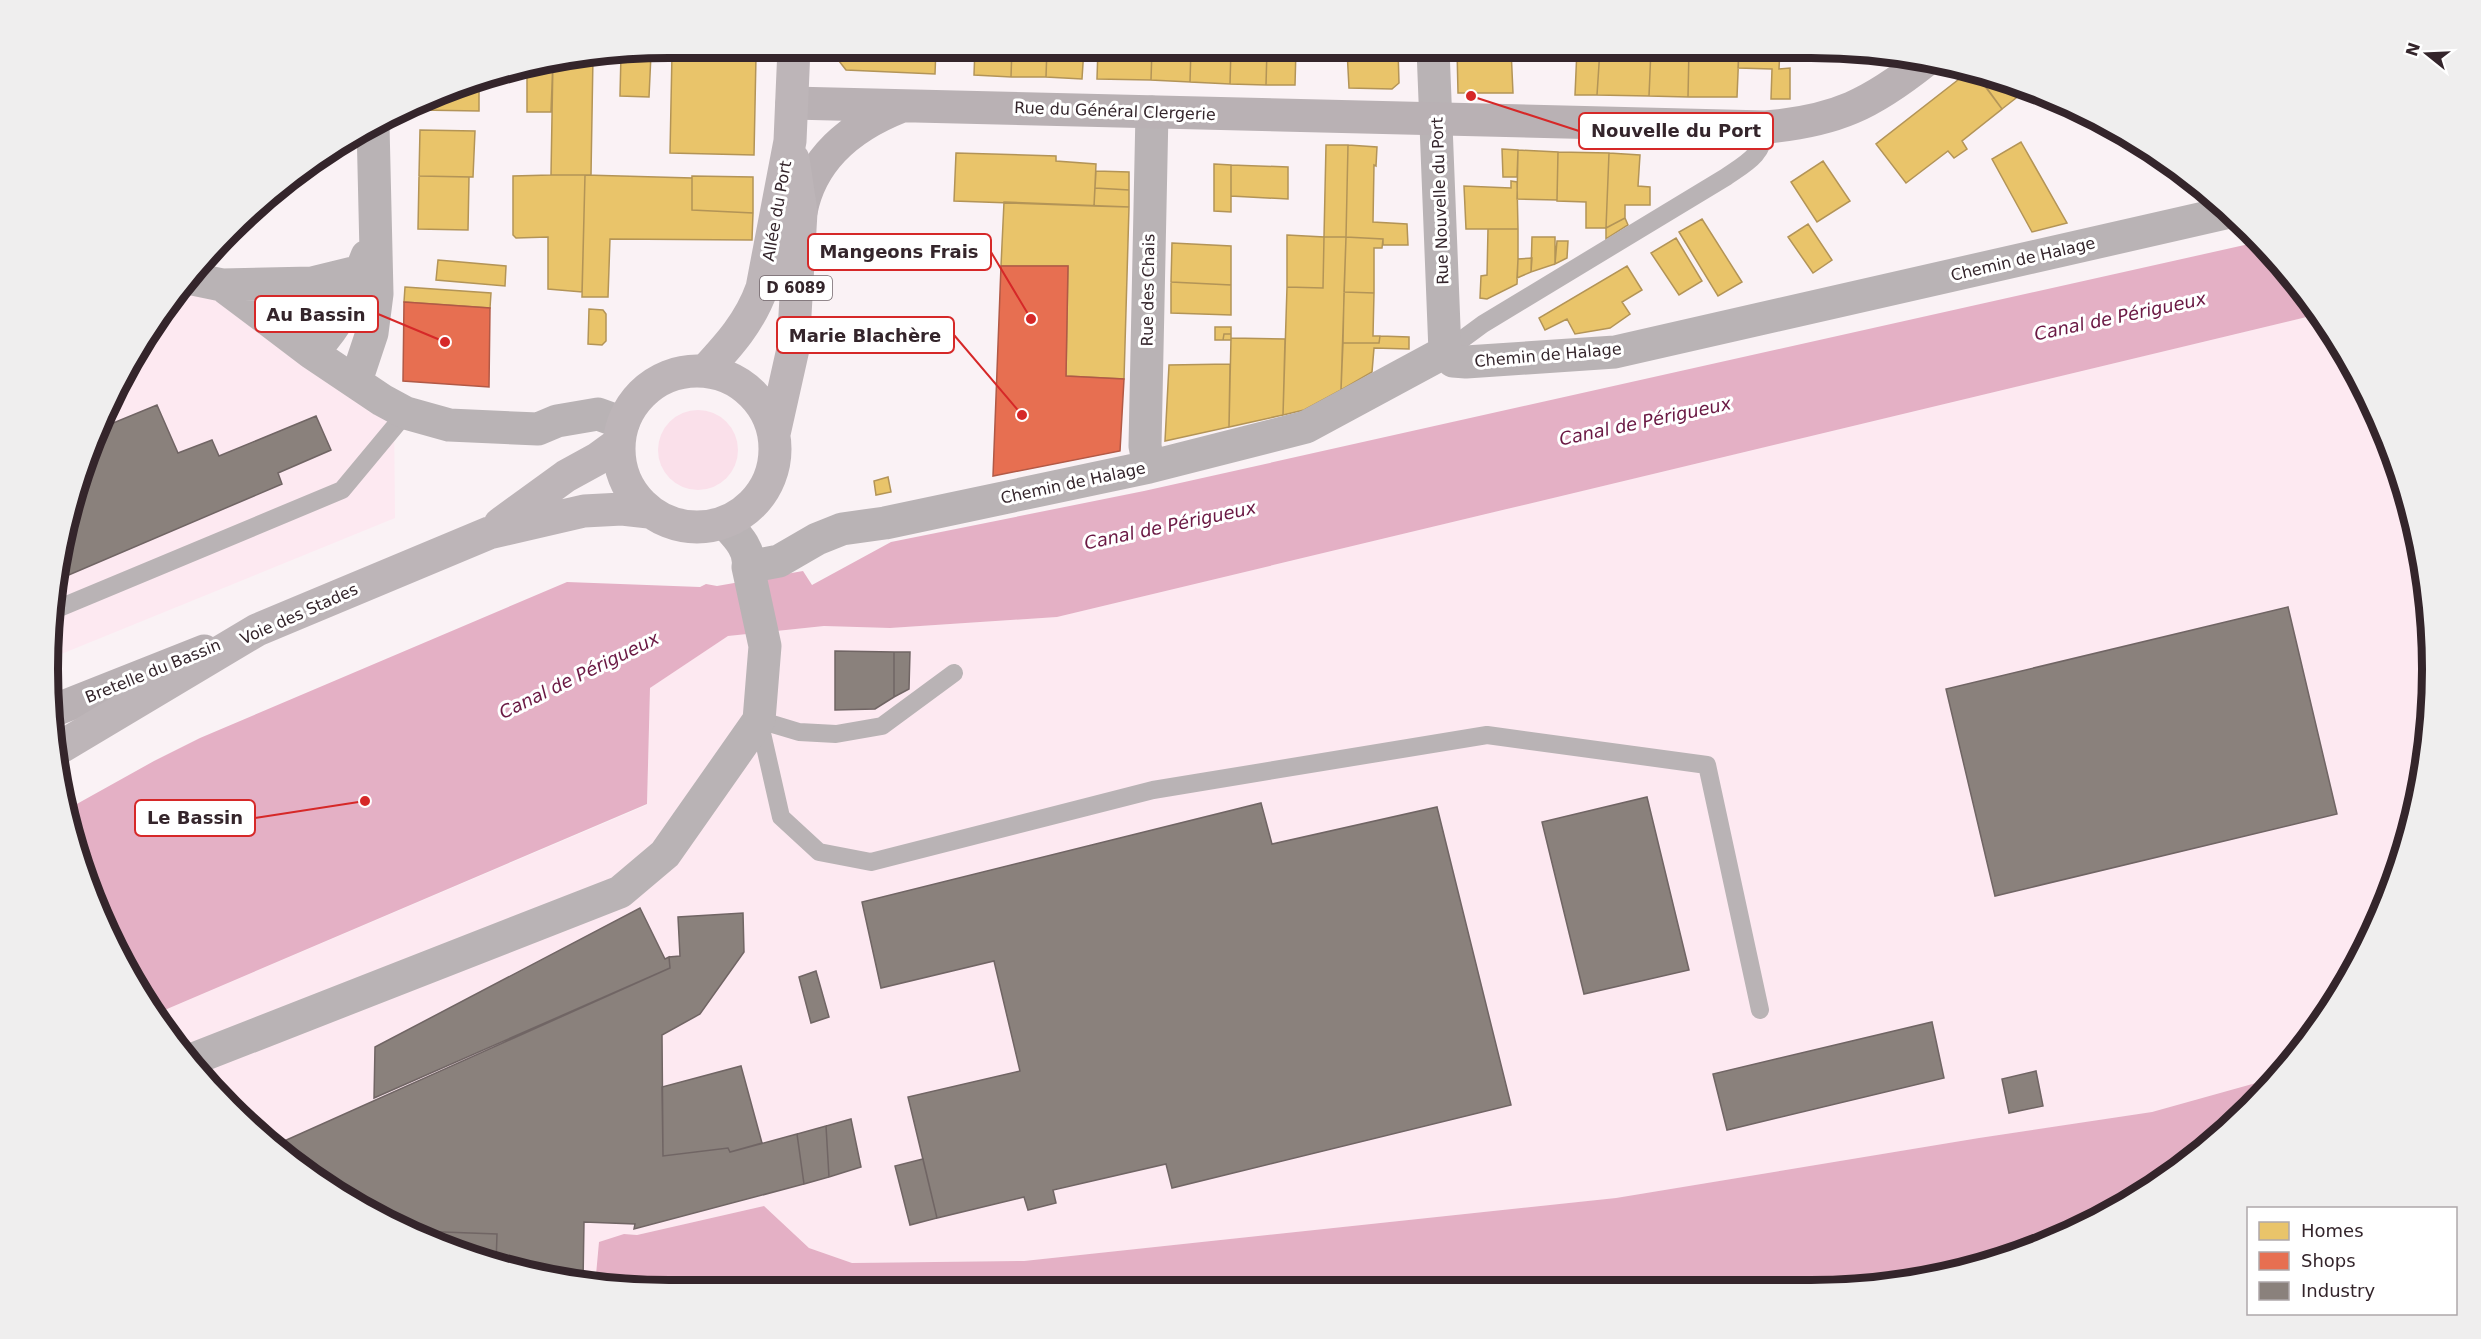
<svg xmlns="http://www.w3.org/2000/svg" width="2481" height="1339" font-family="'DejaVu Sans',sans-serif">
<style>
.built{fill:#fde9f1}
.green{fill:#fae0ea}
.water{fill:#e4b0c5}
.homes{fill:#e9c46a;stroke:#b39457;stroke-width:1.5}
.shops{fill:#e76f51;stroke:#b15946;stroke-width:1.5}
.industry{fill:#8a817c;stroke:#706564;stroke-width:1.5}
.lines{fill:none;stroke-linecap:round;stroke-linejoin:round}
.service{stroke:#b9b3b5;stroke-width:18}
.minor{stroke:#b9b3b5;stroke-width:33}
.secondary{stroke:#b9b1b4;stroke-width:33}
.primary{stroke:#bdb5b8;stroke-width:33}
.labels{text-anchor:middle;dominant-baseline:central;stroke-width:6;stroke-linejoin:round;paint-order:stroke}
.shield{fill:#fff;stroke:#71666b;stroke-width:1.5}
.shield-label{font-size:15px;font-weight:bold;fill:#34252b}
.street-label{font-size:16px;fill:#34252b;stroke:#fff}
.water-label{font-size:18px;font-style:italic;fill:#6a1843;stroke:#fff}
.rim{fill:none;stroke:#34252b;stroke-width:8}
.leader{fill:none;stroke:#d62828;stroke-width:2}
.callout-dot{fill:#d62828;stroke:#fff;stroke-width:2}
.callout{fill:#fff;stroke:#d62828;stroke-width:2}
.callout-label{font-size:18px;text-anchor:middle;font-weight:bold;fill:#34252b}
</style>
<rect width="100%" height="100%" fill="#faf2f5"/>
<!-- built -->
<path class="built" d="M 182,287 L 203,288 L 394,410 L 395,518 L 49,659 L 49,629 L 69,509 L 95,431 L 153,325 Z
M 2319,314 L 2369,394 L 2412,508 L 2432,629 L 2428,750 L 2400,869 L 2350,980 L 2281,1076 L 2152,1112 L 1979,1138 L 1616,1198 L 1024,1261 L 852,1263 L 809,1248 L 764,1206 L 637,1235 L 624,1234 L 596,1275 L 625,1289 L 508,1270 L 359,1208 L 291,1162 L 202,1080 L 153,1015 L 647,805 L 650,688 L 728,636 L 824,626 L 890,628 L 1057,617 Z"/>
<!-- green -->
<path class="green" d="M658 450a40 40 0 1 1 80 0a40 40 0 1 1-80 0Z"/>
<!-- water -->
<path class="water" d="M 2258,242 L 2304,291 L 2319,314 L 1057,617 L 890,628 L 824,626 L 728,636 L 650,688 L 647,804 L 153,1015 C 118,949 78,884 66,810 L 154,761 L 200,738 L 567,582 L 700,587 L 706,584 L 717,586 L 803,571 L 812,585 L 891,542 L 1144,491 Z
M 2281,1076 L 2156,1186 L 2012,1258 L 1892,1286 L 629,1290 L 596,1275 L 599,1242 L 624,1234 L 637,1235 L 764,1206 L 809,1248 L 852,1263 L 1024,1261 L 1616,1198 L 1979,1138 L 2152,1112 Z"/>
<!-- homes -->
<path class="homes" d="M 672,48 L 756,48 L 756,56 L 672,54 Z
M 839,48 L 936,48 L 935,74 L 846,70 L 839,61 Z
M 975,48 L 1012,48 L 1011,77 L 974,75 Z
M 1012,48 L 1047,48 L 1046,77 L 1011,77 Z
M 1047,48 L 1084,48 L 1082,79 L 1046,77 Z
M 1098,48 L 1152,49 L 1151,80 L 1097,79 Z
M 1152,49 L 1191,49 L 1190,82 L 1151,80 Z
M 1191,49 L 1231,49 L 1230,84 L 1190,82 Z
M 1231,49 L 1267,49 L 1266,85 L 1230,84 Z
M 1267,49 L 1296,49 L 1295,85 L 1266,85 Z
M 1316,49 L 1398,49 L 1399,83 L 1392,89 L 1349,88 L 1347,50 Z
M 1457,49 L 1511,49 L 1513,93 L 1458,93 Z
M 1577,49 L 1600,49 L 1597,95 L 1575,95 Z
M 1600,49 L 1651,49 L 1649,96 L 1597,95 Z
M 1651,49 L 1689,49 L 1688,97 L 1649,96 Z
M 1689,49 L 1739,49 L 1737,97 L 1688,97 Z
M 1739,49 L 1780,49 L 1779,69 L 1790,68 L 1790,99 L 1771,99 L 1772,69 L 1738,68 Z
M 621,54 L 651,54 L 649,97 L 620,96 Z
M 672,54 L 756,56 L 754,155 L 670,153 Z
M 593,56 L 591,175 L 551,175 L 553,59 Z
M 553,59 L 551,112 L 527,112 L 527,66 Z
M 1972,69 L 2002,109 L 1962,141 L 1967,149 L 1954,158 L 1948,151 L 1906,183 L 1876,144 Z
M 1973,69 L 2025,91 L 2002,109 Z
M 479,78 L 479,111 L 420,110 L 420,103 Z
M 420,130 L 475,131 L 473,177 L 419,176 Z
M 2021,142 L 2067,223 L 2032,232 L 1992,159 Z
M 338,145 L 338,157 L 321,157 Z
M 1326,145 L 1348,145 L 1346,237 L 1324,237 Z
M 1348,145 L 1377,147 L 1376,166 L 1374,165 L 1373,222 L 1407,224 L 1408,245 L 1383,245 L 1383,239 L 1346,237 Z
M 1502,149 L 1518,150 L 1517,177 L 1503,177 Z
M 1518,150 L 1558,152 L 1557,200 L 1517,199 Z
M 1558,152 L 1609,153 L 1606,228 L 1586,228 L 1586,202 L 1557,201 Z
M 956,153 L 1056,156 L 1056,161 L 1096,164 L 1094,206 L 954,201 Z
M 1609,153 L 1640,155 L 1638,186 L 1650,187 L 1650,205 L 1625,205 L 1625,218 L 1606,228 Z
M 1823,161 L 1850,201 L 1817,222 L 1791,182 Z
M 1214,164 L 1231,165 L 1231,212 L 1214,211 Z
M 1231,165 L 1288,167 L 1288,199 L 1231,196 Z
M 1096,171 L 1129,172 L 1129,190 L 1095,188 Z
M 551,175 L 585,175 L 582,292 L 548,289 L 548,237 L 516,238 L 513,235 L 513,176 Z
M 585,175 L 692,178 L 692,210 L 753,213 L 752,240 L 610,239 L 608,297 L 582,297 Z
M 419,176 L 469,177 L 468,230 L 418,229 Z
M 692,176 L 753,177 L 753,213 L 692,210 Z
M 1511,181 L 1517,182 L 1518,229 L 1466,229 L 1464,186 L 1511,188 Z
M 1095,188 L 1129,190 L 1129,207 L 1094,206 Z
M 1004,202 L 1129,207 L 1124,379 L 1066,376 L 1068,266 L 1001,266 Z
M 1625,218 L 1628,225 L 1606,239 L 1606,228 Z
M 1702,219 L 1742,282 L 1718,296 L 1679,232 Z
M 1808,224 L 1832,260 L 1813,273 L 1788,237 Z
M 235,229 L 234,242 L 221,242 Z
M 1488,229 L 1518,229 L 1518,259 L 1517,284 L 1487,299 L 1480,298 L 1481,276 L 1487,275 Z
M 1287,235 L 1324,237 L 1323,288 L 1287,287 Z
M 1324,237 L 1346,237 L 1341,390 L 1304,410 L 1283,415 L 1287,287 L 1323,288 Z
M 1346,237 L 1383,239 L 1382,248 L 1374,248 L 1374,293 L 1344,292 Z
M 1532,237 L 1555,237 L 1555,264 L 1531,272 Z
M 1676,238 L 1702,281 L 1679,295 L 1651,253 Z
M 1557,241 L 1568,241 L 1567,258 L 1555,264 Z
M 1172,243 L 1231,246 L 1231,285 L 1171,282 Z
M 1532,258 L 1531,272 L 1517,278 L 1518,259 Z
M 438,260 L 506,266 L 505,286 L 436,280 Z
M 1627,266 L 1642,290 L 1622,302 L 1630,314 L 1610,328 L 1575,334 L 1567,319 L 1545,330 L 1539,318 Z
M 1171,282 L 1231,285 L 1231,315 L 1171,313 Z
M 405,287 L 491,293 L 490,308 L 404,302 Z
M 1344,292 L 1374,293 L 1373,336 L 1380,336 L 1379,343 L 1343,343 Z
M 589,309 L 603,310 L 606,314 L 606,341 L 602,345 L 588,344 Z
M 1215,327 L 1231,327 L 1231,334 L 1224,334 L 1223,340 L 1215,340 Z
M 1224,334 L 1231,334 L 1231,340 L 1223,340 Z
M 1380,336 L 1409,337 L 1409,349 L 1374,348 L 1372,372 L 1341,390 L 1343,343 L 1379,343 Z
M 1231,338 L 1285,339 L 1283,415 L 1229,427 Z
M 1230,364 L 1229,427 L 1165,441 L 1169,365 Z
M 888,477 L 891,492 L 876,495 L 874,481 Z"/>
<!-- shops -->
<path class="shops" d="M 1001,266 L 1068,266 L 1066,376 L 1124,379 L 1120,451 L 993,476 Z
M 404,302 L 490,308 L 489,387 L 403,381 Z"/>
<!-- industry -->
<path class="industry" d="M 157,405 L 178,453 L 212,440 L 219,456 L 316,416 L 331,450 L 278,473 L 282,484 L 57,580 L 69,509 L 96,430 Z
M 104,415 L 106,426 L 96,430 Z
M 2288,607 L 2337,814 L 1995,896 L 1946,689 Z
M 835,651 L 894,652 L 894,697 L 875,709 L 835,710 Z
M 894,652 L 910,652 L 909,689 L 894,697 Z
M 1647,797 L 1689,970 L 1584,994 L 1542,822 Z
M 1261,803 L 1272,844 L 1437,807 L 1511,1105 L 1172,1188 L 1166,1164 L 1053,1190 L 1056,1203 L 1028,1210 L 1024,1197 L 937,1218 L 908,1097 L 1020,1071 L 994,961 L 881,988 L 862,902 Z
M 640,908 L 665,959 L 669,957 L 670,968 L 374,1098 L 375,1047 Z
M 743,913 L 744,952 L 700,1014 L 662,1035 L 663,1156 L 728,1148 L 730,1152 L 797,1134 L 804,1184 L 634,1229 L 635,1224 L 584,1222 L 583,1282 L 508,1270 L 496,1265 L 497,1234 L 416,1231 L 359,1208 L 291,1162 L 273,1146 L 670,968 L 669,957 L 680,956 L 678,917 Z
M 816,971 L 829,1017 L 811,1023 L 799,977 Z
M 1932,1022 L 1944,1078 L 1727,1130 L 1713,1074 Z
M 741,1066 L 762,1143 L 730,1152 L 728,1148 L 663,1156 L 662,1087 Z
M 2036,1071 L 2043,1106 L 2009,1113 L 2002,1079 Z
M 851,1119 L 861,1167 L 829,1177 L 826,1126 Z
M 826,1126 L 829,1177 L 804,1184 L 797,1134 Z
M 923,1159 L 937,1218 L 910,1225 L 895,1166 Z
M 416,1231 L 497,1234 L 496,1265 Z"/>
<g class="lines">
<!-- service -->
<path class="service" d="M 1445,352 L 1483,324 L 1726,177 C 1748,162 1763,155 1766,127
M 52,611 L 342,490 L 406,413
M 954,673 L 882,726 L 836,734 L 799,732 L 759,720 L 781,817 L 819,852 L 871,862 L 1153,790 L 1487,735 L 1707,765 L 1760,1010"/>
<!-- minor -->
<path class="minor" d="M 1433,49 L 1445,352
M 188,278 L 222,285 L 312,353 L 382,400 L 406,413 L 449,425 L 538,429 L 557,421 L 598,414 L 623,423
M 222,285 L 312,283 L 361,271
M 1445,352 L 1453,361 L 1466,362 L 1615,352 L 2230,212
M 312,353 C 342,320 351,297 367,256
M 356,381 L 372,333 L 377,294 L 373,125
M 1149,467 L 1145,446 L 1152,112
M 748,567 L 779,561 L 817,539 L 842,529 L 885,523 L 1149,467 L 1306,427 L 1445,352
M 188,1061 L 620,892 L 665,854 L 759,720 L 765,646 L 748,567 C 751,549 736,535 725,523"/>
<!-- secondary -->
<path class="secondary" d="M 792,103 L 1766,127 C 1836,121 1871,104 1925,61
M 801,212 C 811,159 852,126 900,107
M 50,712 L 204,651"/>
<!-- primary -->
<path class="primary" d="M 705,371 C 729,345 750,322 762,288 L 790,141 L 794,48
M619 449a78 78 0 1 1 156 0a78 78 0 1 1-156 0Z
M 774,434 L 793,349 L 801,212 L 793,159
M 500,524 L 566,476 L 597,459 L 619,443
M 56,750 L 257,630 L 489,533 L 584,511 L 622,509 L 649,512"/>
</g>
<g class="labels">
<!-- shield labels -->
<rect class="shield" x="760" y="276" width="72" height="24" rx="4.5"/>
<g class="shield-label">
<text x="796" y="288">D 6089</text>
</g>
<!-- street labels -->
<g class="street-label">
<text transform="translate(1115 111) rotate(2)">Rue du Général Clergerie</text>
<text transform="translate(1440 201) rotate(-92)">Rue Nouvelle du Port</text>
<text transform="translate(777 211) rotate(-80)">Allée du Port</text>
<text transform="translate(2023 259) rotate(-13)">Chemin de Halage</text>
<text transform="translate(1148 290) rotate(-89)">Rue des Chais</text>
<text transform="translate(1548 355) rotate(-5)">Chemin de Halage</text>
<text transform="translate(1073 483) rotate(-12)">Chemin de Halage</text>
<text transform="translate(299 614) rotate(-24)">Voie des Stades</text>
<text transform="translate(153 671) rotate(-22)">Bretelle du Bassin</text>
</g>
<!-- water labels -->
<g class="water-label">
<text transform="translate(2120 316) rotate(-12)">Canal de Périgueux</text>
<text transform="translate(1645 421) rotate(-12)">Canal de Périgueux</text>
<text transform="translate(1170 525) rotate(-12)">Canal de Périgueux</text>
<text transform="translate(579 675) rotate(-26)">Canal de Périgueux</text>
</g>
</g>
<!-- crop -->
<path d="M0 0H2481V1339H0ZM669 58H1811A611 611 0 0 1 2422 669V669A611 611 0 0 1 1811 1280H669A611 611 0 0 1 58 669V669A611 611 0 0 1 669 58Z" fill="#efeeee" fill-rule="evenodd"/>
<path class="rim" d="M669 58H1811A611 611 0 0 1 2422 669V669A611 611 0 0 1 1811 1280H669A611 611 0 0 1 58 669V669A611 611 0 0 1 669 58Z"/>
<!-- callouts -->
<path class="leader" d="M1471 96L1579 131M1031 319L991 252M445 342L378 314M1022 415L954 335M365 801L255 818"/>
<g class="callout-dot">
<circle cx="1471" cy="96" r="6"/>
<circle cx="1031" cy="319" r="6"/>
<circle cx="445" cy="342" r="6"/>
<circle cx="1022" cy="415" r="6"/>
<circle cx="365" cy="801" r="6"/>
</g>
<g class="callout">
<rect x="1579" y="113" width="194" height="36" rx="6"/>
<rect x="808" y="234" width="183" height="36" rx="6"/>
<rect x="255" y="296" width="123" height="36" rx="6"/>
<rect x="777" y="317" width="177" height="36" rx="6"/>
<rect x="135" y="800" width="120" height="36" rx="6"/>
</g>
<g class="callout-label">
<text x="1676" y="137">Nouvelle du Port</text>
<text x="899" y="258">Mangeons Frais</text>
<text x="316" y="321">Au Bassin</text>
<text x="865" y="342">Marie Blachère</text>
<text x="195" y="824">Le Bassin</text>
</g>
<!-- legend -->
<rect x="2247" y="1207" width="210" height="108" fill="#ffffff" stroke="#aea8aa" stroke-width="1.5"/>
<rect x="2259" y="1222" width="30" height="18" fill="#e9c46a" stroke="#aea8aa" stroke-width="1.5"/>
<text x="2301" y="1237" font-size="18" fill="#34252b">Homes</text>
<rect x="2259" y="1252" width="30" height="18" fill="#e76f51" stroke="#aea8aa" stroke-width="1.5"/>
<text x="2301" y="1267" font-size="18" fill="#34252b">Shops</text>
<rect x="2259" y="1282" width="30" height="18" fill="#8a817c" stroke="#aea8aa" stroke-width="1.5"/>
<text x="2301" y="1297" font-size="18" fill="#34252b">Industry</text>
<!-- north arrow -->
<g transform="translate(2427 54) rotate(288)" stroke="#ffffff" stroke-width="4.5" paint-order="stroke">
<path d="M0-4.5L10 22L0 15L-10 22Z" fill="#34252b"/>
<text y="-9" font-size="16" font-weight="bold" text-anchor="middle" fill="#34252b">N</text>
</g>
</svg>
